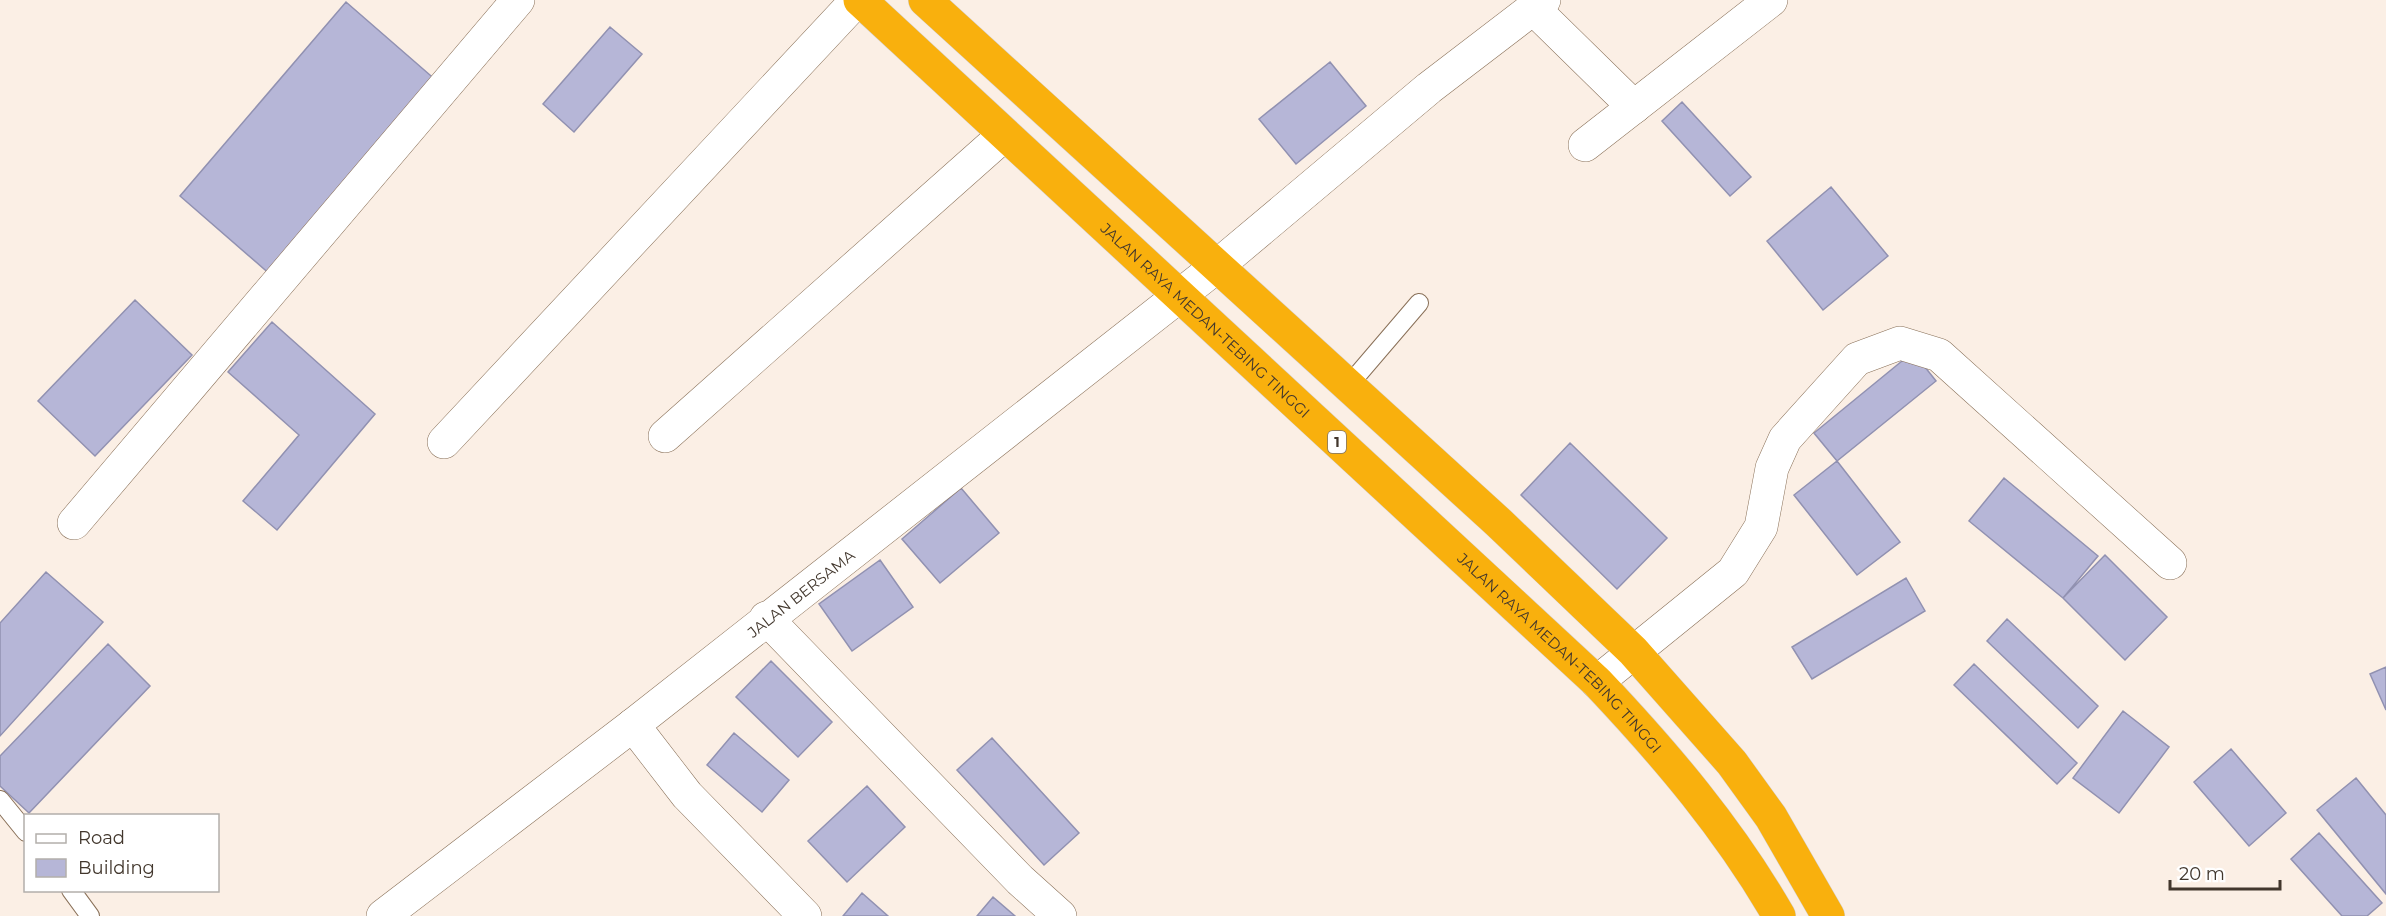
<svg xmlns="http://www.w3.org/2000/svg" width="2386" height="916" font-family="Montserrat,sans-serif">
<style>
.building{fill:#b6b6d7;stroke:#9191b1;stroke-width:1.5}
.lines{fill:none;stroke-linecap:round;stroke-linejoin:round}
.lane-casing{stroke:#897058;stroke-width:20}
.street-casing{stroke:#897058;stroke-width:34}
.highway-casing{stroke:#d2cfcd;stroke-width:34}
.lane{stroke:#fff;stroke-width:18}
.street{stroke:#fff;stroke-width:33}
.highway{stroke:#f9b00d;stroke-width:33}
.labels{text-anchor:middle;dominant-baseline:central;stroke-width:6;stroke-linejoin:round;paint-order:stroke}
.shield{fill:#fff;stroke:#7b736c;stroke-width:1.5}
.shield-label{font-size:14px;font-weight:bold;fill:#42372d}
.street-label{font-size:15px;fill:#42372d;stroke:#fff}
</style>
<rect width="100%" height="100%" fill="#fbefe5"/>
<!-- building -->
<path class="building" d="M 346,2 L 438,82 L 272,276 L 180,196 Z
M 610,27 L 642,54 L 574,132 L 543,104 Z
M 1330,62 L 1366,106 L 1296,164 L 1259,119 Z
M 1682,102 L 1751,177 L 1730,196 L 1662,121 Z
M 1831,187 L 1888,256 L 1823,310 L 1767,241 Z
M 135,300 L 192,355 L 95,456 L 38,401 Z
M 272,322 L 375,414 L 277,530 L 243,501 L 299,435 L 228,372 Z
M 1913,352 L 1936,381 L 1837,461 L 1814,433 Z
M 1570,443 L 1667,538 L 1617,589 L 1521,495 Z
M 1837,461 L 1900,542 L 1857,575 L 1794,495 Z
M 2004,478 L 2098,556 L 2063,598 L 1969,521 Z
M 961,488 L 999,533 L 940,583 L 902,539 Z
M 2105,555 L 2167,617 L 2125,660 L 2063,598 Z
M 880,560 L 913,607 L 852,651 L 819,604 Z
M 46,572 L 103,622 L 0,736 L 0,623 Z
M 1906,578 L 1925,611 L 1812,679 L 1792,647 Z
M 2007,619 L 2098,706 L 2078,728 L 1987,641 Z
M 108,644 L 150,686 L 29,813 L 0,786 L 0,756 Z
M 771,661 L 832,722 L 798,757 L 736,697 Z
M 1974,664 L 2077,763 L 2057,784 L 1954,685 Z
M 2386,667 L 2386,710 L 2370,674 Z
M 2123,711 L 2169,747 L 2119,813 L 2073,778 Z
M 734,733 L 789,780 L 762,812 L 707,765 Z
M 992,738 L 1079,833 L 1044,865 L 957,770 Z
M 2231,749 L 2286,813 L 2249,846 L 2194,782 Z
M 2356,778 L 2386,815 L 2386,894 L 2317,810 Z
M 867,786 L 905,827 L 847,882 L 808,841 Z
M 2319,833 L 2382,903 L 2367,916 L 2342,916 L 2291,859 Z
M 862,893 L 888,916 L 843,916 Z
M 993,897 L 1015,916 L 977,916 Z"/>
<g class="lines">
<!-- lane casing -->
<g class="lane-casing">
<path id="lane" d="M 1348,386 L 1419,303
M 0,800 L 26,832
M 71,890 L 90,916"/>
</g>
<!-- street casing -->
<g class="street-casing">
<g id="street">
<path d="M 1533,8 L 1634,107"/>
<path d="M 1585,145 L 1771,0"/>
<path d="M 665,436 L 1004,135"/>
<path d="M 444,442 L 857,0"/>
<path d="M 74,523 L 518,0"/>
<path d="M 766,618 L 1020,880 L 1060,916"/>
<path d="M 1597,682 L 1733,572 L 1761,527 L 1772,468 L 1785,439 L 1857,359 L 1900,343 L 1939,355 L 2170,563"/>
<path d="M 633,725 L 687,795 L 805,916"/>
<path id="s1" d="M 383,916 L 633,725 L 1216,267 L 1429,88 L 1544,0"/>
</g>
</g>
<!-- highway casing -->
<g class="highway-casing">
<g id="highway">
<path id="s2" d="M 860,0 L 1597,682 C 1666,755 1729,829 1779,916"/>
<path d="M 925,0 L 1498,522 L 1633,651 L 1732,763 L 1771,817 L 1828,916"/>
</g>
</g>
<!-- lane -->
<use href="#lane" class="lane"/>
<!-- street -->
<use href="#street" class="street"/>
<!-- highway -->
<use href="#highway" class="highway"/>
</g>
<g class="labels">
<!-- shield labels -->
<rect class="shield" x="1328" y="431" width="18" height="22" rx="4.5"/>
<g class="shield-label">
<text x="1337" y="442">1</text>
</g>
<!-- street labels -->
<g class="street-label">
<text stroke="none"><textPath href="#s2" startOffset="471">JALAN RAYA MEDAN-TEBING TINGGI</textPath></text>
<text stroke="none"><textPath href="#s1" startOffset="528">JALAN BERSAMA</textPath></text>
<text stroke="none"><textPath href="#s2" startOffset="957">JALAN RAYA MEDAN-TEBING TINGGI</textPath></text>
</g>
</g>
<!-- legend -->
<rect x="24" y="814" width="195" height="78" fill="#ffffff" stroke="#b3afab" stroke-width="1.5"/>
<rect x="36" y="834" width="30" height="9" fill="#ffffff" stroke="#b3afab" stroke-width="1.5"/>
<text x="78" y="844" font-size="18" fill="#42372d">Road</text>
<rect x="36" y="859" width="30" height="18" fill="#b6b6d7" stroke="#b3afab" stroke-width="1.5"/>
<text x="78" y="874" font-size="18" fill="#42372d">Building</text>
<!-- scale -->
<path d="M2170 880v9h110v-9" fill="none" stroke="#42372d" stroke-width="3"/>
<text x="2179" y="880" font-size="18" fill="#42372d" stroke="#ffffff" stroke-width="4.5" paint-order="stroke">20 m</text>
</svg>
